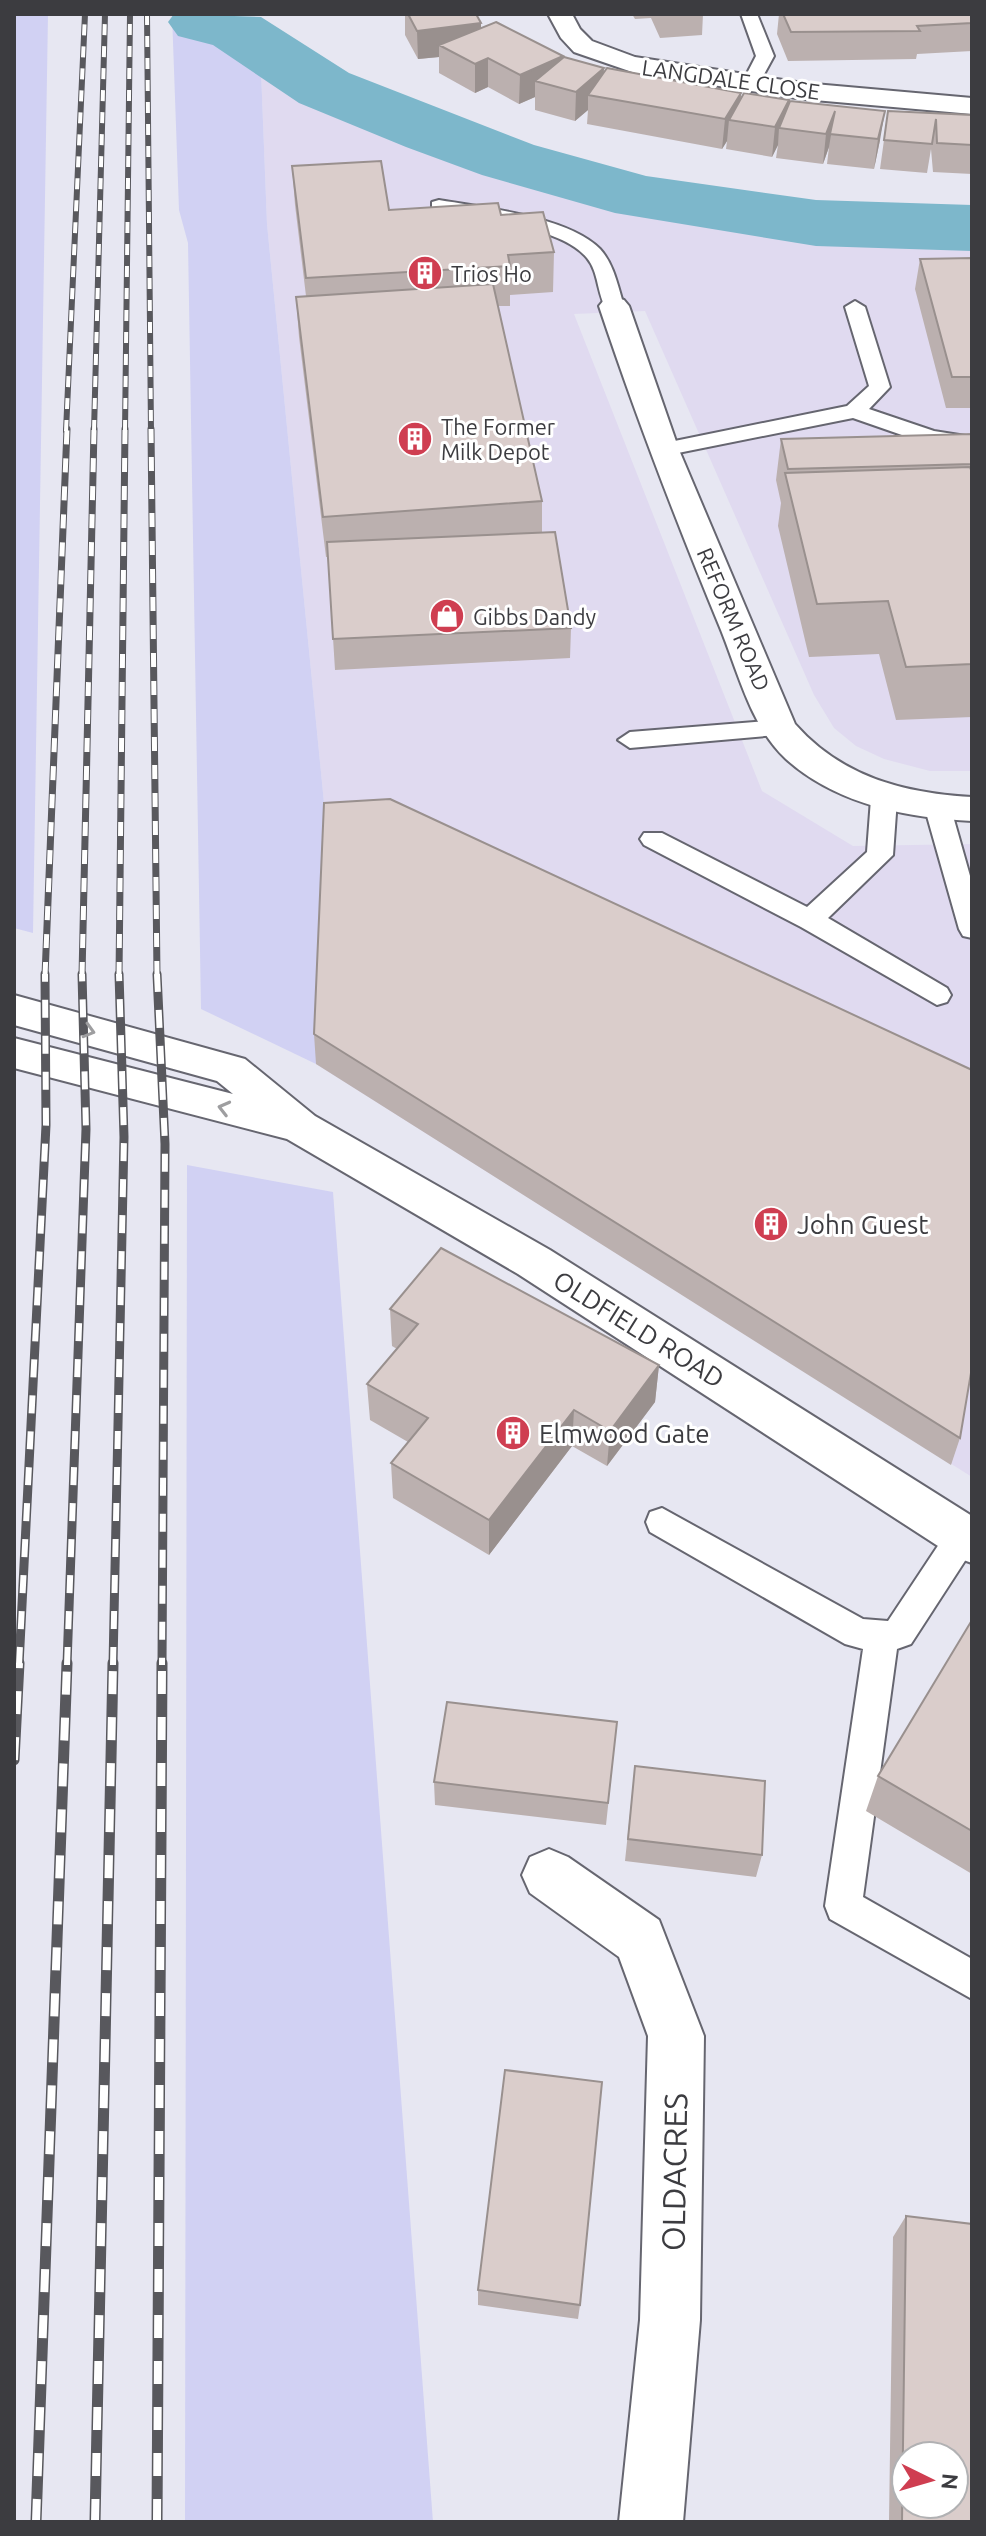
<svg xmlns="http://www.w3.org/2000/svg" width="986" height="2536" font-family="Ubuntu,sans-serif">
<style>
.industrial{fill:#e0daf0}
.green{fill:#d1d1f3}
.lines{fill:none;stroke-linecap:round;stroke-linejoin:round}
.river{fill:#7db7cb;fill-rule:evenodd}
.service-casing{stroke:#666670;stroke-width:4}
.minor-casing{stroke:#666670;stroke-width:4}
.secondary-casing{stroke:#666670;stroke-width:4}
.service{fill:#fff;fill-rule:evenodd}
.minor{fill:#fff;fill-rule:evenodd}
.secondary{fill:#fff;fill-rule:evenodd}
.rail-far3-casing{stroke:#58585d;stroke-width:6}
.rail-far2-casing{stroke:#58585d;stroke-width:7}
.rail-far1-casing{stroke:#58585d;stroke-width:9}
.rail-casing{stroke:#58585d;stroke-width:11}
.rail-far3{stroke:#fff;stroke-width:4;stroke-dasharray:11;stroke-linecap:butt}
.rail-far2{stroke:#fff;stroke-width:5;stroke-dasharray:14;stroke-linecap:butt}
.rail-far1{stroke:#fff;stroke-width:6;stroke-dasharray:18;stroke-linecap:butt}
.rail{stroke:#fff;stroke-width:8;stroke-dasharray:23;stroke-linecap:butt}
.wall{fill:#bbb0af}
.shaded-wall{fill:#99908e}
.building{fill:#dacdcb;stroke:#99908e;stroke-width:2;fill-rule:evenodd}
.oneway{stroke:#9e9ea0}
.labels{text-anchor:middle;dominant-baseline:central;stroke-width:6;stroke-linejoin:round;paint-order:stroke}
.far-street-label{font-size:22px;fill:#3c3c40;stroke:#fff}
.far-poi-label{font-size:22px;fill:#3c3c40;stroke:#fff;text-anchor:start}
.poi-label{font-size:26px;fill:#3c3c40;stroke:#fff;text-anchor:start}
.street-label{font-size:26px;fill:#3c3c40;stroke:#fff}
.near-street-label{font-size:32px;fill:#3c3c40;stroke:#fff}
</style>
<rect width="100%" height="100%" fill="#e7e7f2"/>
<!-- industrial -->
<path class="industrial" d="M 261,71 L 284,76 L 386,134 L 514,179 L 593,199 L 765,231 L 866,241 L 972,244 L 972,771 L 930,771 L 884,759 L 856,746 L 834,728 L 814,695 L 645,311 L 574,314 L 762,791 L 853,846 L 972,844 L 972,1477 L 316,1064 L 326,823 L 267,224 Z"/>
<!-- green -->
<path class="green" d="M 14,14 L 48,14 L 33,933 L 14,928 Z
M 172,14 L 226,14 L 261,71 L 267,224 L 326,823 L 316,1064 L 201,1009 L 188,243 L 179,210 Z
M 187,1165 L 333,1192 L 433,2522 L 185,2522 Z"/>
<g class="lines">
<!-- river -->
<path class="river" d="M 174,14 L 261,17 L 349,73 L 534,145 L 646,176 L 816,200 L 972,205 L 972,251 L 816,246 L 615,213 L 482,175 L 406,147 L 299,103 L 213,45 L 178,36 L 168,22 Z"/>
<!-- service casing -->
<g class="service-casing">
<path id="service" d="M 741,14 L 757,14 L 774,56 L 756,89 L 750,90 L 741,85 L 756,56 Z
M 439,200 C 482,207 569,217 600,249 C 614,264 618,287 624,306 L 621,310 L 607,310 C 597,295 599,272 587,258 C 559,224 473,220 432,210 L 432,202 Z
M 855,301 L 865,307 L 890,387 L 869,409 L 934,431 L 972,437 L 972,449 L 922,442 L 853,418 L 663,456 L 655,455 L 652,450 L 655,445 L 847,406 L 869,386 L 845,307 Z
M 779,720 L 791,728 L 788,734 L 630,748 L 618,740 L 630,732 Z
M 884,791 L 893,793 L 897,799 L 893,855 L 828,918 L 947,988 L 951,995 L 947,1002 L 937,1005 L 801,927 L 644,845 L 640,839 L 644,833 L 662,833 L 807,907 L 867,852 L 871,799 L 875,793 Z
M 938,801 L 947,803 L 951,809 L 972,883 L 972,938 L 963,936 L 959,929 L 925,809 L 929,803 Z
M 662,1508 L 863,1619 L 888,1621 L 951,1526 L 963,1522 L 972,1525 L 972,1550 L 911,1644 L 897,1649 L 863,1897 L 972,1959 L 972,1999 L 830,1919 L 825,1906 L 863,1649 L 845,1644 L 650,1532 L 646,1522 L 650,1512 Z"/>
</g>
<!-- minor casing -->
<g class="minor-casing">
<path id="minor" d="M 548,14 L 572,14 L 580,29 L 592,41 L 635,57 L 803,83 L 972,98 L 972,114 L 803,99 L 635,73 L 574,52 L 561,38 Z
M 614,297 L 624,300 L 629,306 L 679,450 L 795,724 C 842,777 903,793 972,797 L 972,821 C 906,818 836,804 786,759 C 751,727 738,672 721,630 C 676,521 636,417 599,306 L 604,300 Z
M 549,1849 L 568,1857 L 659,1920 L 704,2036 L 700,2320 L 683,2522 L 619,2522 L 640,2320 L 648,2036 L 619,1957 L 530,1893 L 522,1875 L 530,1857 Z"/>
</g>
<!-- secondary casing -->
<g class="secondary-casing">
<path id="secondary" d="M 14,995 L 245,1059 L 315,1116 L 550,1250 L 972,1516 L 972,1563 L 955,1557 L 518,1274 L 287,1139 L 14,1068 L 14,1038 L 233,1094 L 217,1081 L 14,1025 Z"/>
</g>
<!-- service -->
<use href="#service" class="service"/>
<!-- minor -->
<use href="#minor" class="minor"/>
<!-- secondary -->
<use href="#secondary" class="secondary"/>
<!-- rail-far3 casing -->
<g class="rail-far3-casing">
<path id="rail-far3" d="M 147,14 L 151,431
M 66,431 L 85,14
M 94,431 L 105,14
M 125,431 L 130,14"/>
</g>
<!-- rail-far2 casing -->
<g class="rail-far2-casing">
<path id="rail-far2" d="M 151,429 L 157,976
M 45,976 L 67,429
M 82,976 L 94,429
M 119,976 L 125,429"/>
</g>
<!-- rail-far1 casing -->
<g class="rail-far1-casing">
<path id="rail-far1" d="M 157,974 L 165,1144 L 162,1665
M 19,1665 L 46,1125 L 45,974
M 67,1665 L 86,1129 L 82,974
M 113,1665 L 124,1137 L 119,974"/>
</g>
<!-- rail casing -->
<g class="rail-casing">
<path id="rail" d="M 14,1760 L 19,1663
M 36,2522 L 67,1663
M 95,2522 L 113,1663
M 157,2522 L 162,1663"/>
</g>
<!-- rail-far3 -->
<use href="#rail-far3" class="rail-far3"/>
<!-- rail-far2 -->
<use href="#rail-far2" class="rail-far2"/>
<!-- rail-far1 -->
<use href="#rail-far1" class="rail-far1"/>
<!-- rail -->
<use href="#rail" class="rail"/>
</g>
<!-- wall -->
<path class="wall" d="M 405,14 L 476,14 L 481,23 L 481,28 L 563,56 L 604,72 L 741,93 L 741,99 L 880,140 L 874,169 L 827,164 L 829,147 L 823,164 L 776,158 L 778,145 L 772,157 L 726,149 L 727,141 L 722,149 L 587,124 L 588,110 L 575,121 L 535,110 L 535,97 L 519,104 L 488,87 L 475,93 L 439,73 L 439,57 L 418,59 L 405,35 Z
M 632,14 L 703,14 L 702,35 L 660,38 L 651,18 L 635,19 Z
M 779,14 L 972,14 L 972,51 L 917,54 L 916,59 L 788,61 L 777,34 Z
M 888,111 L 972,115 L 972,174 L 933,172 L 931,149 L 927,173 L 880,169 Z
M 292,166 L 389,210 L 501,215 L 554,252 L 553,292 L 510,295 L 510,306 L 498,306 L 542,501 L 542,532 L 571,628 L 570,658 L 335,670 L 328,557 L 326,557 L 299,337 L 296,297 L 306,296 L 295,205 Z
M 972,258 L 972,408 L 946,408 L 915,289 L 920,259 Z
M 972,434 L 972,717 L 896,720 L 879,654 L 809,657 L 778,526 L 781,503 L 776,480 L 781,439 Z
M 314,1034 L 960,1438 L 951,1465 L 316,1064 Z
M 390,1309 L 659,1365 L 655,1402 L 607,1466 L 572,1446 L 489,1555 L 393,1498 L 391,1463 L 408,1442 L 370,1420 L 367,1384 L 397,1349 L 392,1346 Z
M 972,1620 L 972,1874 L 866,1811 L 878,1776 Z
M 617,1722 L 606,1825 L 435,1805 L 434,1782 Z
M 635,1766 L 762,1855 L 756,1877 L 625,1861 Z
M 906,2216 L 972,2522 L 889,2522 L 893,2237 Z
M 478,2290 L 580,2305 L 578,2319 L 478,2305 Z"/>
<!-- shaded-wall -->
<path class="shaded-wall" d="M 481,23 L 481,52 L 439,45 L 439,57 L 418,59 L 417,31 Z
M 563,56 L 562,85 L 535,81 L 535,97 L 519,104 L 520,75 Z
M 488,58 L 488,87 L 475,93 L 475,64 Z
M 604,68 L 603,97 L 588,95 L 588,110 L 575,121 L 576,92 Z
M 741,93 L 739,122 L 729,120 L 727,141 L 722,149 L 725,119 Z
M 789,100 L 786,129 L 779,128 L 778,145 L 772,157 L 775,127 Z
M 835,111 L 829,147 L 823,164 L 826,134 Z
M 885,111 L 880,140 L 874,169 L 878,139 Z
M 659,1365 L 655,1402 L 607,1466 L 610,1431 Z
M 574,1410 L 572,1446 L 489,1555 L 489,1520 Z"/>
<!-- building -->
<path class="building" d="M 408,14 L 476,14 L 481,23 L 417,31 Z
M 783,14 L 972,14 L 972,23 L 917,26 L 920,31 L 791,32 Z
M 496,22 L 563,56 L 520,75 L 488,58 L 475,64 L 439,45 Z
M 564,57 L 604,68 L 576,92 L 535,81 Z
M 607,68 L 741,93 L 725,119 L 588,95 Z
M 744,93 L 789,100 L 775,127 L 729,120 Z
M 790,101 L 885,111 L 878,139 L 830,134 L 835,111 L 826,134 L 779,128 Z
M 888,111 L 972,115 L 972,145 L 937,143 L 936,119 L 932,144 L 884,140 Z
M 381,161 L 389,210 L 498,203 L 501,215 L 543,212 L 554,252 L 508,255 L 510,266 L 306,278 L 292,166 Z
M 972,258 L 972,377 L 952,377 L 920,259 Z
M 493,284 L 542,501 L 323,517 L 296,297 Z
M 972,434 L 972,464 L 788,469 L 781,439 Z
M 970,467 L 972,473 L 972,664 L 906,667 L 888,601 L 817,604 L 785,473 Z
M 555,532 L 571,628 L 333,639 L 327,542 Z
M 390,799 L 972,1070 L 972,1367 L 960,1438 L 314,1034 L 324,803 Z
M 441,1248 L 659,1365 L 610,1431 L 574,1410 L 489,1520 L 391,1463 L 428,1418 L 367,1384 L 418,1324 L 390,1309 Z
M 972,1620 L 972,1831 L 878,1776 Z
M 447,1702 L 617,1722 L 608,1803 L 434,1782 Z
M 635,1766 L 765,1781 L 762,1855 L 628,1839 Z
M 505,2070 L 602,2082 L 580,2305 L 478,2290 Z
M 906,2216 L 972,2224 L 972,2522 L 902,2522 ZM 906,2456 L 954,2456 L 954,2504 L 906,2504 Z"/>
<!-- one-way arrows -->
<defs><path id="oneway-chevron" d="M-2-3.5L2.5 0L-2 3.5" fill="none" stroke-width="1.6" stroke-linecap="round" stroke-linejoin="round" transform="scale(2)"/></defs>
<g class="oneway">
<use href="#oneway-chevron" transform="translate(89 1031) rotate(16)"/>
<use href="#oneway-chevron" transform="translate(224 1108) rotate(-166)"/>
</g>
<!-- icons -->
<defs>
<g id="building-disc" transform="scale(1.8)"><circle r="9.5" fill="#cf3e51" stroke="#fff"/><path d="M-4-6H4V6H1V3H-1V6H-4ZM-2.5-4.3h1.7v1.8h-1.7ZM.8-4.3h1.7v1.8H.8ZM-2.5-1h1.7V.8h-1.7ZM.8-1h1.7V.8H.8Z" fill="#fff"/></g>
<g id="shop-disc" transform="scale(1.8)"><circle r="9.5" fill="#cf3e51" stroke="#fff"/><path d="M-5-2.5h2.3a2.7 3.5 0 0 1 5.4 0H5L5.5 6h-11ZM-1.5-2.5h3a1.5 2.3 0 0 0-3 0Z" fill="#fff"/></g>
</defs>
<g fill-rule="evenodd">
<use href="#building-disc" x="425" y="273"/>
<use href="#building-disc" x="415" y="439"/>
<use href="#shop-disc" x="447" y="616"/>
<use href="#building-disc" x="771" y="1224"/>
<use href="#building-disc" x="513" y="1433"/>
</g>
<g class="labels">
<!-- far-street labels -->
<g class="far-street-label">
<text transform="translate(731 79) rotate(8)">LANGDALE CLOSE</text>
<text transform="translate(734 619) rotate(67)">REFORM ROAD</text>
</g>
<!-- far-poi labels -->
<g class="far-poi-label">
<text x="451" y="273">Trios Ho</text>
<text x="441" y="426">The Former<tspan x="441" dy="25">Milk Depot</tspan></text>
<text x="473" y="616">Gibbs Dandy</text>
</g>
<!-- poi labels -->
<g class="poi-label">
<text x="797" y="1224">John Guest</text>
<text x="539" y="1433">Elmwood Gate</text>
</g>
<!-- street labels -->
<g class="street-label">
<text transform="translate(639 1329) rotate(32)">OLDFIELD ROAD</text>
</g>
<!-- near-street labels -->
<g class="near-street-label">
<text transform="translate(674 2172) rotate(-89)">OLDACRES</text>
</g>
</g>
<!-- border -->
<rect width="986" height="2536" fill="none" stroke="#3c3c40" stroke-width="32"/>
<!-- north arrow -->
<g transform="translate(930 2480) rotate(95)"><circle r="38" fill="#ffffff" stroke="#b1b1b3" stroke-width="2"/>
<path d="M0-6L14 30L0 20L-14 30Z" fill="#cf3e51"/>
<text y="-12" font-size="22" font-weight="bold" text-anchor="middle" fill="#3c3c40">N</text>
</g>
</svg>
